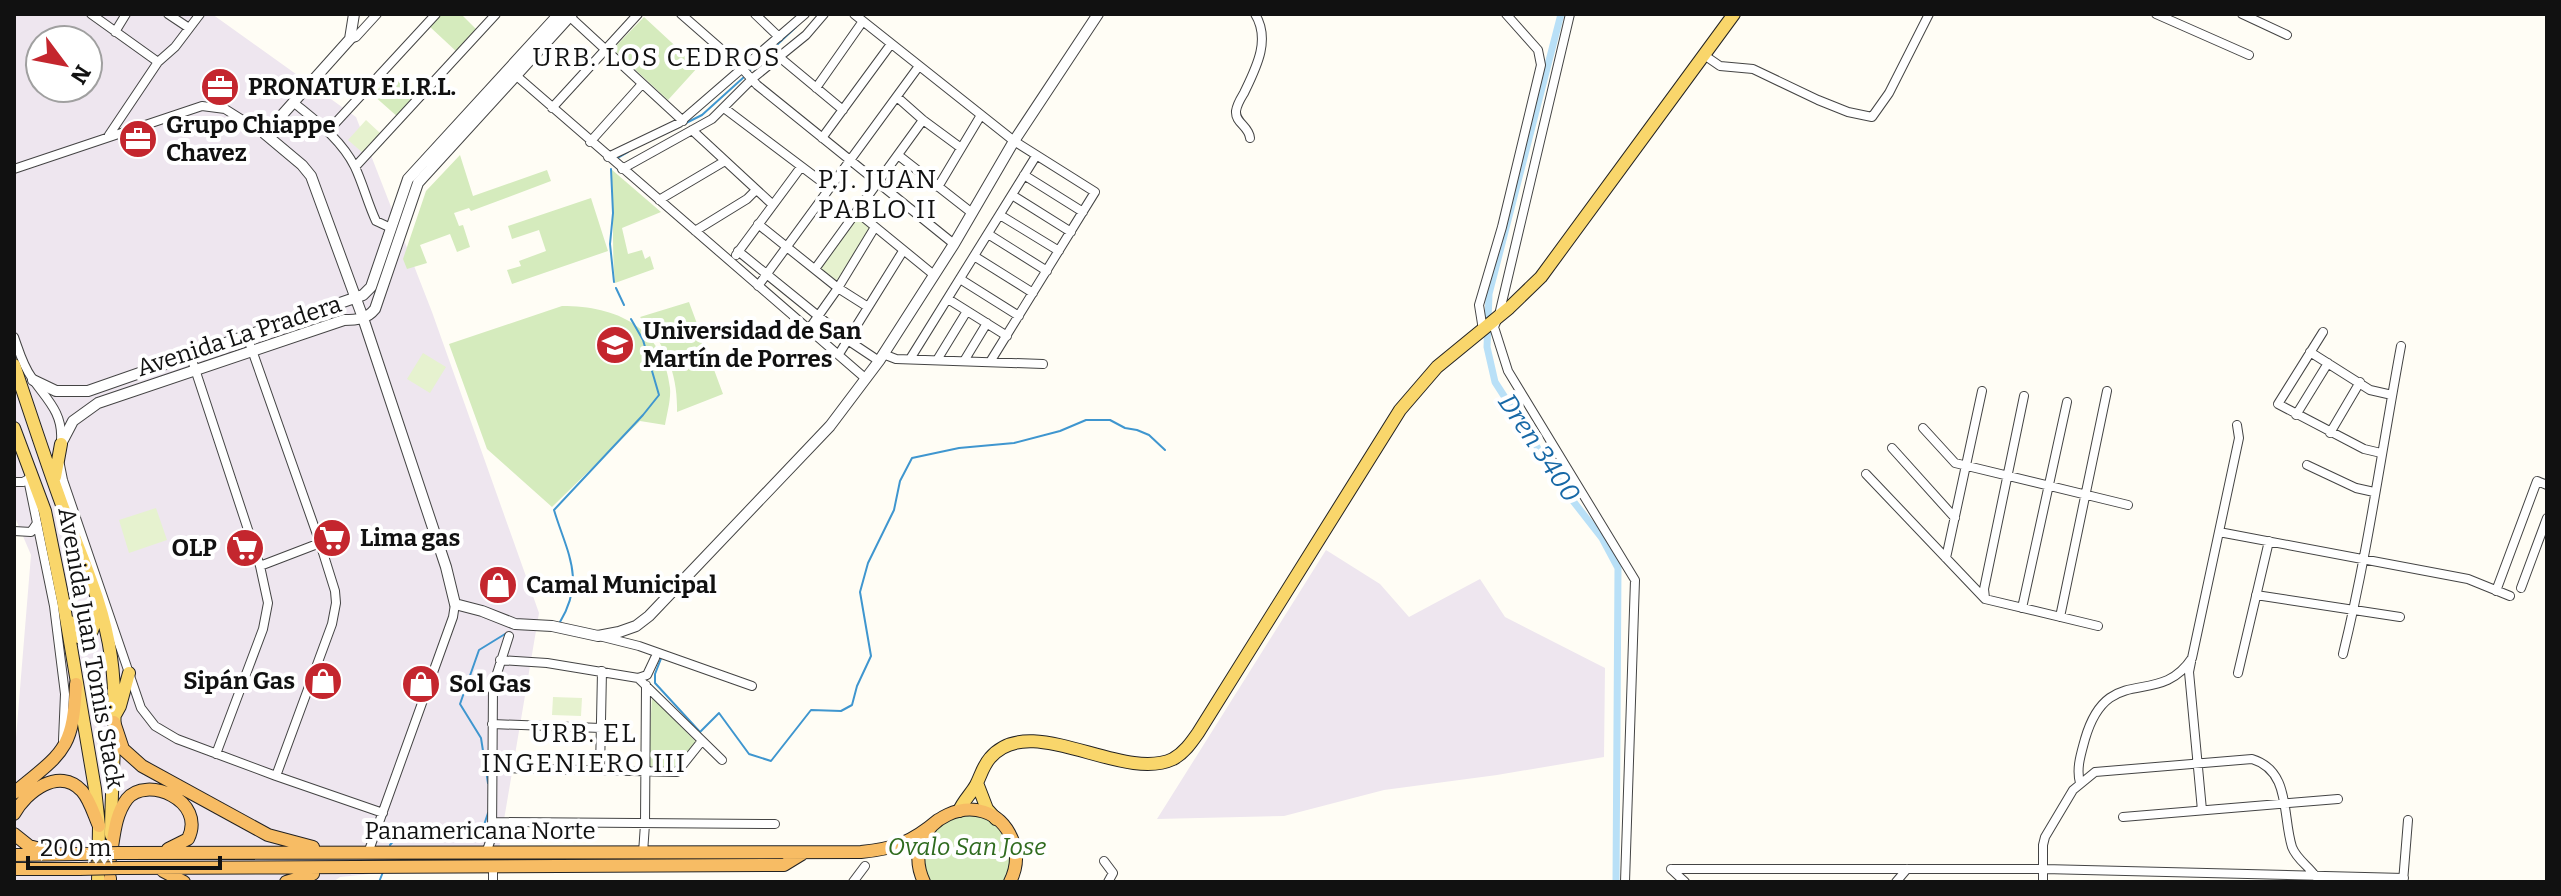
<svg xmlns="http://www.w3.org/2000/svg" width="2561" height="896" font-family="Bitter,serif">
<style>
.industrial{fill:#eee6ef;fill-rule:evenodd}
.green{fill:#d5ebbd}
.pitch{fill:#e6f2cf}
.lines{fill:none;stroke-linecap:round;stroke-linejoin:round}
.stream{stroke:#3f96cf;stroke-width:2}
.canal{stroke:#b9e0f7;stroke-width:7}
.minor-casing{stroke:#444;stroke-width:10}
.tertiary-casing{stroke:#444;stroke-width:12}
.primary-casing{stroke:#222;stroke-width:14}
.trunk-casing{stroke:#222;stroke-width:14}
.minor{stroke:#fff;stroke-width:8}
.tertiary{stroke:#fff;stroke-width:10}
.primary{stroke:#f9d66b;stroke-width:12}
.trunk{stroke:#f7bc64;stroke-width:12}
.trunk-bridge-casing{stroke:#222;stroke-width:14;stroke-linecap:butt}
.trunk-bridge{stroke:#f7bc64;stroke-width:12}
.labels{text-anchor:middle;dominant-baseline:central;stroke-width:8;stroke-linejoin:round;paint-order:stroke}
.poi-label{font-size:24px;font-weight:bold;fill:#111;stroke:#fff;text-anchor:start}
.street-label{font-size:24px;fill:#111;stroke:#fff}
.park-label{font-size:24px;font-style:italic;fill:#2f6b1f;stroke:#fff}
.neighbourhood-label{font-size:26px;letter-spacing:2px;fill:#111;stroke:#fff}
.water-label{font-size:26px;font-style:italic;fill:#1768a6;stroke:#fff}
</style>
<rect width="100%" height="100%" fill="#fffdf5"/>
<!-- industrial -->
<path class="industrial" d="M 14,14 L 212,14 L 356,117 L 432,312 L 539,613 L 497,861 L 340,877 L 333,882 L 14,882 L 14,762 L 31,555 L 14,515 ZM 40,40 L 88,40 L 88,88 L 40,88 Z
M 1326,550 L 1380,584 L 1409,617 L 1480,579 L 1505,617 L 1605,668 L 1604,757 L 1497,775 L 1384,790 L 1284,816 L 1157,819 Z"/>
<!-- green -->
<path class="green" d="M 440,14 L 461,14 L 478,31 L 458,53 L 429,26 Z
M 644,17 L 698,67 L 668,100 L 613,49 Z
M 391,74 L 417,97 L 399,118 L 373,95 Z
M 460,155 L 473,196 L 547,170 L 551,181 L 471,211 L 469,208 L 454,213 L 459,226 L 463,225 L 470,247 L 457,252 L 450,234 L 420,245 L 427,263 L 407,269 L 403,259 L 426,191 Z
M 611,169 L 661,212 L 622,228 L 628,254 L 642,250 L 645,259 L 650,256 L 654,269 L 615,283 C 611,245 615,207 611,169 Z
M 591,198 L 608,251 L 512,284 L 507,270 L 521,266 L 519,261 L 546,251 L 539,230 L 512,239 L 508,226 Z
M 689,302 L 723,394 L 677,412 C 678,374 666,345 640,317 Z
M 562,306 C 617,306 663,327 670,388 C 671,400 667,413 665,425 L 640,421 L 552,507 L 487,449 L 449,344 Z
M 652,697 L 697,743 L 675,767 L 648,766 Z
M 954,814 L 990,818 L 1012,847 L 1008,882 L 927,882 L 923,872 L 927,837 Z"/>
<!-- pitch -->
<path class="pitch" d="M 366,120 L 380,133 L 363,153 L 348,140 Z
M 856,214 L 874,228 L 838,289 L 817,269 Z
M 423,353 L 446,367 L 430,393 L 407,379 Z
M 156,508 L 167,540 L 129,553 L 119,520 Z
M 553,697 L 582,698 L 581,716 L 552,715 Z"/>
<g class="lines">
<!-- stream -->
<path class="stream" d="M 748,72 L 796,27
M 662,135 L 702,115 L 744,77
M 616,159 L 628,152
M 611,169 L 613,213 L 610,244 L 614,282
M 616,288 L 624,305
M 560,622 C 586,579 567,553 554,510 L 643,415 L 659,395 L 643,340 L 631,319
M 662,656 L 655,674 L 655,683 L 700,732 L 719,713 L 749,754 L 771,761 L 811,710 L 841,711 L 852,705 L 857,686 L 871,656 L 860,592 L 868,563 L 894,510 L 900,481 L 912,458 L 959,448 L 1014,443 L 1060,431 L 1086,420 L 1110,420 L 1125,428 L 1137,430 L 1149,435 L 1165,450
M 488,783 L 481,738 L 460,704 L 479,650 L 505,634
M 390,845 L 395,839 L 400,837 L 479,833 L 483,828 L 488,813
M 379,882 L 383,872"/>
<!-- canal -->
<path class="canal" d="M 1561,14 L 1489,294 L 1487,347 L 1495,382 L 1566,492 L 1602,538 L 1618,568 L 1616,882"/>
<!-- minor casing -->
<g class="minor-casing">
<path id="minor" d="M 91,14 L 158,62
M 168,14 L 189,28
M 681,14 L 737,63 L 757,85 L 954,244
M 755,14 L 779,37
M 854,14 L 1014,141 L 1095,192 L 990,362
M 1570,14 L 1499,315 L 1494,327 L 1508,371 L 1635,580 L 1625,882
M 2156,14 L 2249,55
M 2242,14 L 2287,35
M 568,15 L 683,121
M 115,32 L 126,14
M 350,39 L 356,37 L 377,14
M 1704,55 L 1720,66 L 1753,69 L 1818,100 L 1848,112 L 1872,117 L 1889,93 L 1929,14
M 778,56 L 843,110
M 512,72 L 865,378
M 816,88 L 863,21
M 897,97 L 923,120 L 961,148
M 293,102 C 316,121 341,139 355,167 C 363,184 368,204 376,221 L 391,228
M 552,108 L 638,14
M 724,108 L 830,188
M 692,130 L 773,205
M 328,131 L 436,14
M 109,135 L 158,62 L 175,47 L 200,14
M 822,138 L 891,44
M 1250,138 C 1249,126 1235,123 1236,111 C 1237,104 1241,98 1244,93 C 1256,68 1271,40 1255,14
M 590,142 L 642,84
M 898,155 L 972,213
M 608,157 L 679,123 L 805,14
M 355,167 L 496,14
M 14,169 L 202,106 L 225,109 L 265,134
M 622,169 L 712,119 L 753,78 L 806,35 L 824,14
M 1024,175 L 1083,212
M 938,187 L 981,115
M 1012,195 L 1071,232
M 659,200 L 725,161
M 857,212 L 934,275
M 1000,215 L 1059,251
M 758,224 L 838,288 L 868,307
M 695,231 L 747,199 L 756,190
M 988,234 L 1047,271
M 738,251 L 849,341 L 879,361
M 736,255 L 801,167
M 974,256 L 1033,293
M 815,269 L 923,120
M 960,279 L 1019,316
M 758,286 L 919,66
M 948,299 L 1007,336
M 809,329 L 838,288 L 875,227
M 1483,330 L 1479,305 L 1502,227 L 1541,65 L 1538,50 L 1506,14
M 2323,332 L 2278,404 L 2364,449 L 2381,453
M 247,336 L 320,543 L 335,591 L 336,603 L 332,624 L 276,776
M 14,337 C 19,351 23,366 32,378 C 46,399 63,412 61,440
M 2310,352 L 2370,390 L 2392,395
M 839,354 L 903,251
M 883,354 L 896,359 L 1043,364
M 191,357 L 260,566 L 268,603 L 263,629 L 216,754
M 910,359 L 1036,156
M 937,360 L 967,311
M 964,361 L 987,323
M 2296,415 L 2328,363
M 1923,428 L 1955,463 L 2128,505
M 2330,433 L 2360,382
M 1892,448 L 1955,518
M 60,465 L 63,480 L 141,708 L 155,726 L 177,739 L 276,776 L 383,813
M 2307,465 L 2356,488 L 2374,492
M 1866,474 L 1985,599 L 2098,626
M 28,479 L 54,606 L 65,694 L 63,740
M 14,482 L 23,482 L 30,478
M 14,531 L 31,532 L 37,523
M 2219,532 L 2468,579 L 2510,596
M 1946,558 L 1982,391
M 260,566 L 320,543
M 2521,588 L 2547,518
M 2496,591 L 2537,481 L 2547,485
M 2256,595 L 2400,617
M 1985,598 L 1984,589 L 2024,396
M 2022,608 L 2067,402
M 2060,617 L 2107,391
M 603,637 L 639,646 L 752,686
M 2343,654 C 2368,552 2382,448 2401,346
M 500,660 L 547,663 L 638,678 L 722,760
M 2191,662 L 2189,672 L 2202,810
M 2238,673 L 2269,541
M 638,678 L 647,675 L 655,658
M 492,724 L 601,728
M 492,768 L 677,772 L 701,742
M 600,771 L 602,671
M 2080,783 C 2076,768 2081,754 2085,739 C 2108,660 2158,710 2192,658 L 2239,438 L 2237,425
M 2123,817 L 2338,799
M 492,822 L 775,824
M 368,853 L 453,617 L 455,604
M 486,853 L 492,836 L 493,686 L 509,636
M 643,853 L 645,824 L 646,685
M 1104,861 L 1113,873 L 1108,882
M 493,867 L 493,882
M 1671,869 L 2044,869 L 2404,878
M 1671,869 L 1685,882
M 853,882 L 865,866
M 1896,882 L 1907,869
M 2043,882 L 2043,845 L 2045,837 L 2073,790 L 2095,772 L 2252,759 C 2291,771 2282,815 2292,847 C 2297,860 2309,866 2316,877
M 2403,882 L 2408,820"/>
</g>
<!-- tertiary casing -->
<g class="tertiary-casing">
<path id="tertiary" d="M 354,14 L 350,39 L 265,134 L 302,165 L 311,176 L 363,318 L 446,567 L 455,604 L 482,611 L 515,624 L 552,626 L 598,636 L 619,632 L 636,626 L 649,616 L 830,426 L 879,361 L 954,244 L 1014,141 L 1098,14
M 33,380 L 56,391 L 88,391 L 363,295 L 371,287 L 408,179 L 559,14
M 61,444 L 73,421 L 98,403 L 344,320 C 357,320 367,319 375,309 L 418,183 L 572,14"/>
</g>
<!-- primary casing -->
<g class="primary-casing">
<path id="primary" d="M 14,365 C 30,412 45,459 62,505 C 80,554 104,604 111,657 C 119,712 111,778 111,835
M 14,428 L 45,511 L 63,600 L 95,789 L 99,826 L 98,882
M 55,477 L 61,444
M 70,622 C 81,654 97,634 95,610
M 115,715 L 120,706 L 129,673
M 977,783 L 987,809 L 996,819
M 959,811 C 963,801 971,794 976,785 C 981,775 983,766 990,758 C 1030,710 1122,783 1173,759 C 1184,753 1191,743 1198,733 L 1400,410 L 1437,367 L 1509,308 L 1541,277 L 1734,14"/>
</g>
<!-- trunk casing -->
<g class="trunk-casing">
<path id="trunk" d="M 114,722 L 123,749 L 142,766 L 268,835 L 313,847
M 14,793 C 63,752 73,751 76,684
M 14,814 C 26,792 59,766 82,791 C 90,800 94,815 99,826
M 14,834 L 29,846 L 44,850
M 119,853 L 861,852 C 894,849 912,842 938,820
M 14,855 L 80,854
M 110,859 C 114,839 114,816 127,799 C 146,775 207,800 188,839 L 168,849
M 120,868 L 784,865 L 802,854
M 14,869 L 79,869
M 163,871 L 184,882
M 110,878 L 110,882
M 286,882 L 313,874
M 924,882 C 895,820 987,779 1012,839 C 1018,853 1017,868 1010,882"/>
</g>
<!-- minor -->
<use href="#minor" class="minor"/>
<!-- tertiary -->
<use href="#tertiary" class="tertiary"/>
<!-- primary -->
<use href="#primary" class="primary"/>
<!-- trunk -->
<use href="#trunk" class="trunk"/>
<!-- trunk-bridge casing -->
<g class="trunk-bridge-casing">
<path id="trunk-bridge" d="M 80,854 L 119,853
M 79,869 L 120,868"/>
</g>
<!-- trunk-bridge -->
<use href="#trunk-bridge" class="trunk-bridge"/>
</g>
<!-- icons -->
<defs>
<g id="office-disc" transform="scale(2)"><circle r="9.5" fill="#c4262e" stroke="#fff"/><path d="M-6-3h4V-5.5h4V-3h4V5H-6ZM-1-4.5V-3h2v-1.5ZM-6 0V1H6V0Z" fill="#fff"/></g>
<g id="university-disc" transform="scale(2)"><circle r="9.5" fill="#c4262e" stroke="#fff"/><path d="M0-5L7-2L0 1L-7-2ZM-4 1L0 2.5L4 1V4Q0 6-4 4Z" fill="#fff"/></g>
<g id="supermarket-disc" transform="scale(2)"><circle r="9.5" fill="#c4262e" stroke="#fff"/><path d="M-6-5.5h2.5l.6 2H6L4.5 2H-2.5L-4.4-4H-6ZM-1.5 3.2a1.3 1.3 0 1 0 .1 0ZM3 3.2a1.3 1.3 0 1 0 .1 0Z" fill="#fff"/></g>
<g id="shop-disc" transform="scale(2)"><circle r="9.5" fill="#c4262e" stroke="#fff"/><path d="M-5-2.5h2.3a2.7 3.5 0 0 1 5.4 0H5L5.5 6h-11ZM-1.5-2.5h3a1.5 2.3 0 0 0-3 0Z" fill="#fff"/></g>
</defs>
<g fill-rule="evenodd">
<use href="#office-disc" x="220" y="87"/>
<use href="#office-disc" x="138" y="139"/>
<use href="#university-disc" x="615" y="345"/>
<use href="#supermarket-disc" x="332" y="538"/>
<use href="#supermarket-disc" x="245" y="548"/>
<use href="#shop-disc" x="498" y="585"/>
<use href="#shop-disc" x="323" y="681"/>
<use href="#shop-disc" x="421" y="684"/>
</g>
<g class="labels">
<!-- poi labels -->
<g class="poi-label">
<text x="248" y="87">PRONATUR E.I.R.L.</text>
<text x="166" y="125">Grupo Chiappe<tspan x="166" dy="28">Chavez</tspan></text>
<text x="643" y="331">Universidad de San<tspan x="643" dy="28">Martín de Porres</tspan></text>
<text x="360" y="538">Lima gas</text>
<text x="217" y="548" text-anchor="end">OLP</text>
<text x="526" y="585">Camal Municipal</text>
<text x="295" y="681" text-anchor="end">Sipán Gas</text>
<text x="449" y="684">Sol Gas</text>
</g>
<!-- street labels -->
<g class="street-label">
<text transform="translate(239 336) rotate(-18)">Avenida La Pradera</text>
<text transform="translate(91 648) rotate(80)">Avenida Juan Tomis Stack</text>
<text x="480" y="831">Panamericana Norte</text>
</g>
<!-- park labels -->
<g class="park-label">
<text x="967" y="847">Ovalo San Jose</text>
</g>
<!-- neighbourhood labels -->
<g class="neighbourhood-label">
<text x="657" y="57">URB. LOS CEDROS</text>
<text x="878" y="179">P.J. JUAN<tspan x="878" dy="30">PABLO II</tspan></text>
<text x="584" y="733">URB. EL<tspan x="584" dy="30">INGENIERO III</tspan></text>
</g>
<!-- water labels -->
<g class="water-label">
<text transform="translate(1539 448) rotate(56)">Dren 3400</text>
</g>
</g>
<!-- border -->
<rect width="2561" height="896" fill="none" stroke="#111111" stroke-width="32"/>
<!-- north arrow -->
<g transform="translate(64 64) rotate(122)"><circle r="38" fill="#ffffff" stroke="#a0a0a0" stroke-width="2"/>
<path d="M0-6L14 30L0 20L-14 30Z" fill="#c4262e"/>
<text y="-12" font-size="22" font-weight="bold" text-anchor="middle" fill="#111111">N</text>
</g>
<!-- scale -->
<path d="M28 856v12h192v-12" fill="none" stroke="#111111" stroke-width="4"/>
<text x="40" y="856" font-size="24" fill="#111111" stroke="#ffffff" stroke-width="6" paint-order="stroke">200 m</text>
</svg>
